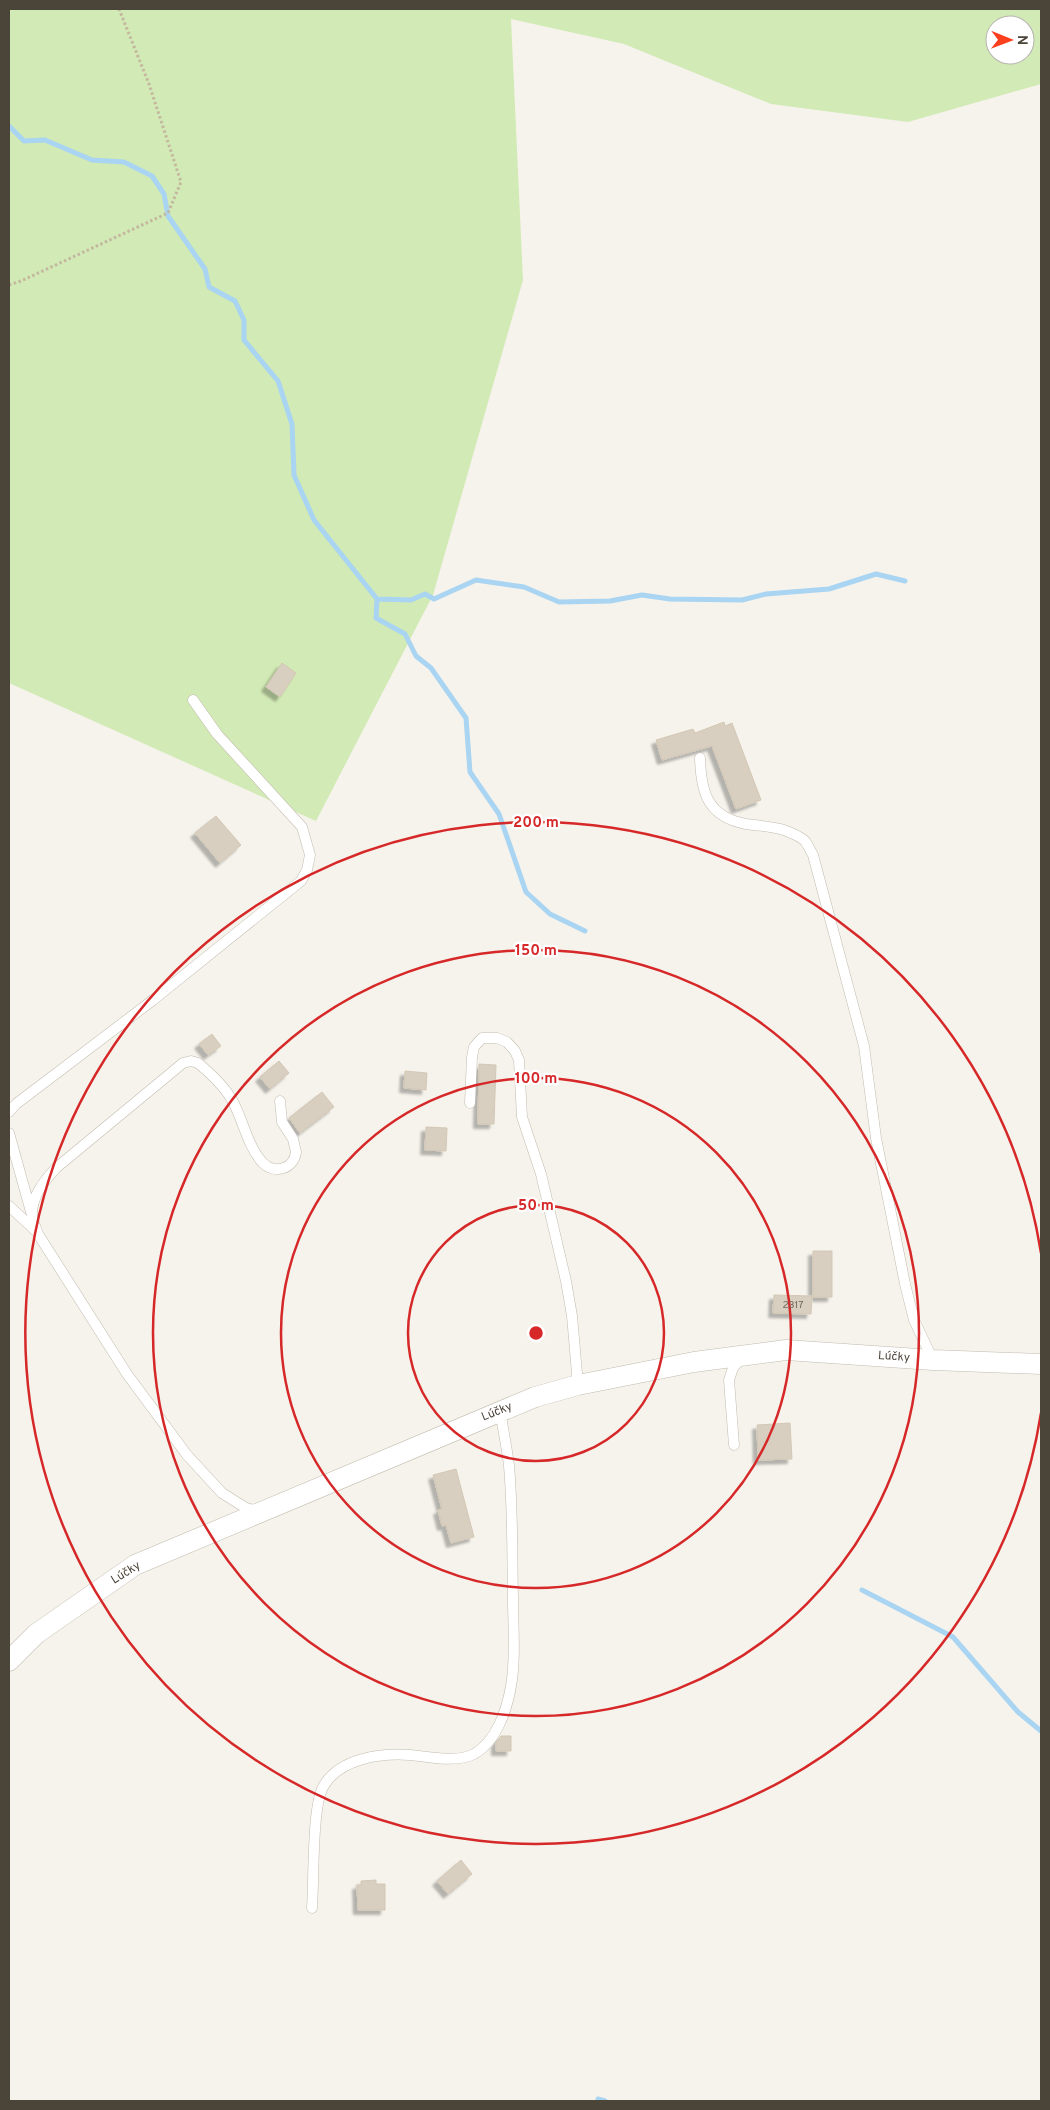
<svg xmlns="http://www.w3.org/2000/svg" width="1050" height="2110" font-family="Overpass,sans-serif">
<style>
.green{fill:#d2eab5;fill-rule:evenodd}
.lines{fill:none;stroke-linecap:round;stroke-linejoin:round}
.stream{stroke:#a9d4f2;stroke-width:5}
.building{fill:#d8cfc1;stroke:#d3c7b4;filter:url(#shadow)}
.lane-casing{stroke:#c2bbae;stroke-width:11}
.street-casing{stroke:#c2bbae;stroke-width:21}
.path{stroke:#c4b79f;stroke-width:3;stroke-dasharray:2.5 2.5;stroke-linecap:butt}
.lane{stroke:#fff;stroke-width:10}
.street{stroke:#fff;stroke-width:20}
.ring{fill:none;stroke:#d62828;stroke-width:2.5}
.labels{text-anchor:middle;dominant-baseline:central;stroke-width:4.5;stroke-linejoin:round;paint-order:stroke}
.number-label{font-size:10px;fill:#6e675b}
.street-label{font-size:12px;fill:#4b4439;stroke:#fff}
.centre{fill:#d62828;stroke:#fff;stroke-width:2.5}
.ring-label{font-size:15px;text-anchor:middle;font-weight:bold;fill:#d62828;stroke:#fff;stroke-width:4.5;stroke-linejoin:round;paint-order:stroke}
</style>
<defs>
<filter id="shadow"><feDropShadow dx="-4.5" dy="4.5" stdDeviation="1" flood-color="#0004"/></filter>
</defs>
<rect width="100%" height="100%" fill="#f6f3ec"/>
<!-- green -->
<path class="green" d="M 9,9 L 1041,9 L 1041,84 L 908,122 L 771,104 L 624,44 L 511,19 L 523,280 L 433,595 L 316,821 L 9,683 ZM 995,25 L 1025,25 L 1025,55 L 995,55 Z"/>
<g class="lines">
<!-- stream -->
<path class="stream" d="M 9,126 L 24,141 L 45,140 L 92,160 L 124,162 L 152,176 L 164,194 L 168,216 L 205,269 L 209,287 L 235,301 L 244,320 L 244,340 L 278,381 L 292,424 L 294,475 L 314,520 L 377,599 L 411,600 L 425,594 L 434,599 L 476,580 L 524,587 L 559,602 L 610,601 L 642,595 L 670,599 L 742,600 L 766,594 L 829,589 L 876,574 L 905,581
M 377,599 L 376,618 L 405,634 L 416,656 L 431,668 L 466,718 L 470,772 L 499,814 L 526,892 L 550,914 L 585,931
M 862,1590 L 953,1637 L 1018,1712 L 1041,1731
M 598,2099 L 605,2101"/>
</g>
<!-- building -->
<path class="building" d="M 282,663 L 296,673 L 280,697 L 266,687 Z
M 724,722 L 725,726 L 732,723 L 761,800 L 736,809 L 712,746 L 662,760 L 656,740 L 693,729 L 695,733 Z
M 216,816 L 241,845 L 220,863 L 195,833 Z
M 212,1034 L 221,1046 L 208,1055 L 199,1044 Z
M 279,1061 L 289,1073 L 270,1089 L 260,1077 Z
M 479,1064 L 496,1065 L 494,1124 L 478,1124 Z
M 405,1071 L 427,1073 L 426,1090 L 404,1088 Z
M 322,1092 L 334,1107 L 300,1133 L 289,1118 Z
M 426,1127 L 447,1128 L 446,1151 L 425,1150 Z
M 813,1251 L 832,1251 L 832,1297 L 813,1297 Z
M 774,1295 L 812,1296 L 811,1314 L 773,1313 Z
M 790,1423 L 792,1459 L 758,1460 L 757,1425 Z
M 456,1469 L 474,1537 L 451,1543 L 446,1525 L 442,1526 L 438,1510 L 442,1509 L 433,1475 Z
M 501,1736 L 511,1736 L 511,1751 L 496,1751 L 496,1743 Z
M 461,1860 L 472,1874 L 448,1894 L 437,1881 Z
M 376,1880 L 376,1884 L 385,1884 L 385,1910 L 358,1910 L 357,1885 L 361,1885 L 361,1881 Z"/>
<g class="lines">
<!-- lane casing -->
<g class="lane-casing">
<path id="lane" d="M 700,758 C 701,793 708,817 746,824 C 759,826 771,826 784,830 C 791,833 800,836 805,841 C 808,845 810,850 813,855 L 864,1046 L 876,1138 L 905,1284 L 914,1320 L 933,1360
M 470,1103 L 472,1057 L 474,1047 L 482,1038 L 497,1038 L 507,1042 L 515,1051 L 519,1060 L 522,1117 L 541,1174 L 566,1281 L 572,1316 L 578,1385
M 9,1112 L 16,1104 L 153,1000 L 301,881 L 307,870 L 310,855 L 302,827 L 217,734 L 193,700
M 9,1133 L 31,1212
M 9,1206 L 36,1231
M 734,1445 L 729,1380 L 733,1368 L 742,1357
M 258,1511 L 246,1508 L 222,1493 L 187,1455 L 127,1374 L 38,1234 C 36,1228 32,1220 32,1214 C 32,1196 44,1181 56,1168 L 183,1063 L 191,1061 L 198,1063 C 210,1073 224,1086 232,1100 C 243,1119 247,1145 262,1162 C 274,1175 294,1169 296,1152 L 293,1139 L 282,1122 L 280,1101
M 312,1908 C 314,1882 312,1807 323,1787 C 339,1758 381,1753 410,1755 C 429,1757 457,1763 474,1754 C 497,1741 507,1709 511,1686 C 516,1658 513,1627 513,1599 C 512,1555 513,1510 509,1466 C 507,1448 503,1429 500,1410"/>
</g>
<!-- street casing -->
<g class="street-casing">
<path id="street" d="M 9,1661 L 36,1634 L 135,1565 L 535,1397 L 578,1385 L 694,1362 L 786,1350 L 933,1360 L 1041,1364"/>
</g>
<!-- path -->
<path class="path" d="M 9,285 L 21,281 L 168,213 L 181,182 L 149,84 L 119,9"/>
<!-- lane -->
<use href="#lane" class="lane"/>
<!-- street -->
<use href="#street" class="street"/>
</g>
<!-- distance rings -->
<g class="ring">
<circle cx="536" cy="1333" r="128"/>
<circle cx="536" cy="1333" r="255"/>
<circle cx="536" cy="1333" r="383"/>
<path d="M1041 1413A511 511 0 1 1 1041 1253"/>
</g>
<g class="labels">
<!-- number labels -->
<g class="number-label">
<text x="793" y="1305">2317</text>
</g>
<!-- street labels -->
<g class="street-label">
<text transform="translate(894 1357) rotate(4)">Lúčky</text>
<text transform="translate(497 1412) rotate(-22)">Lúčky</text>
<text transform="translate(126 1573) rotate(-32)">Lúčky</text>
</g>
</g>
<circle cx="536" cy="1333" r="8" class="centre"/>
<g class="ring-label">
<text x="536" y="827">200 m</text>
<text x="536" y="955">150 m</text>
<text x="536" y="1083">100 m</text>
<text x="536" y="1210">50 m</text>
</g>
<!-- border -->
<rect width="1050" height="2110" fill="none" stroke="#4b4439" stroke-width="20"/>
<!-- north arrow -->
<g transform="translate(1010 40) rotate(91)"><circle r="24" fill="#ffffff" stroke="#b7b4b0"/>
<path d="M0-4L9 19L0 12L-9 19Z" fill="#fc3f1d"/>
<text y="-8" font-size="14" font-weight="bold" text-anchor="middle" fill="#4b4439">N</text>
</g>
</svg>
